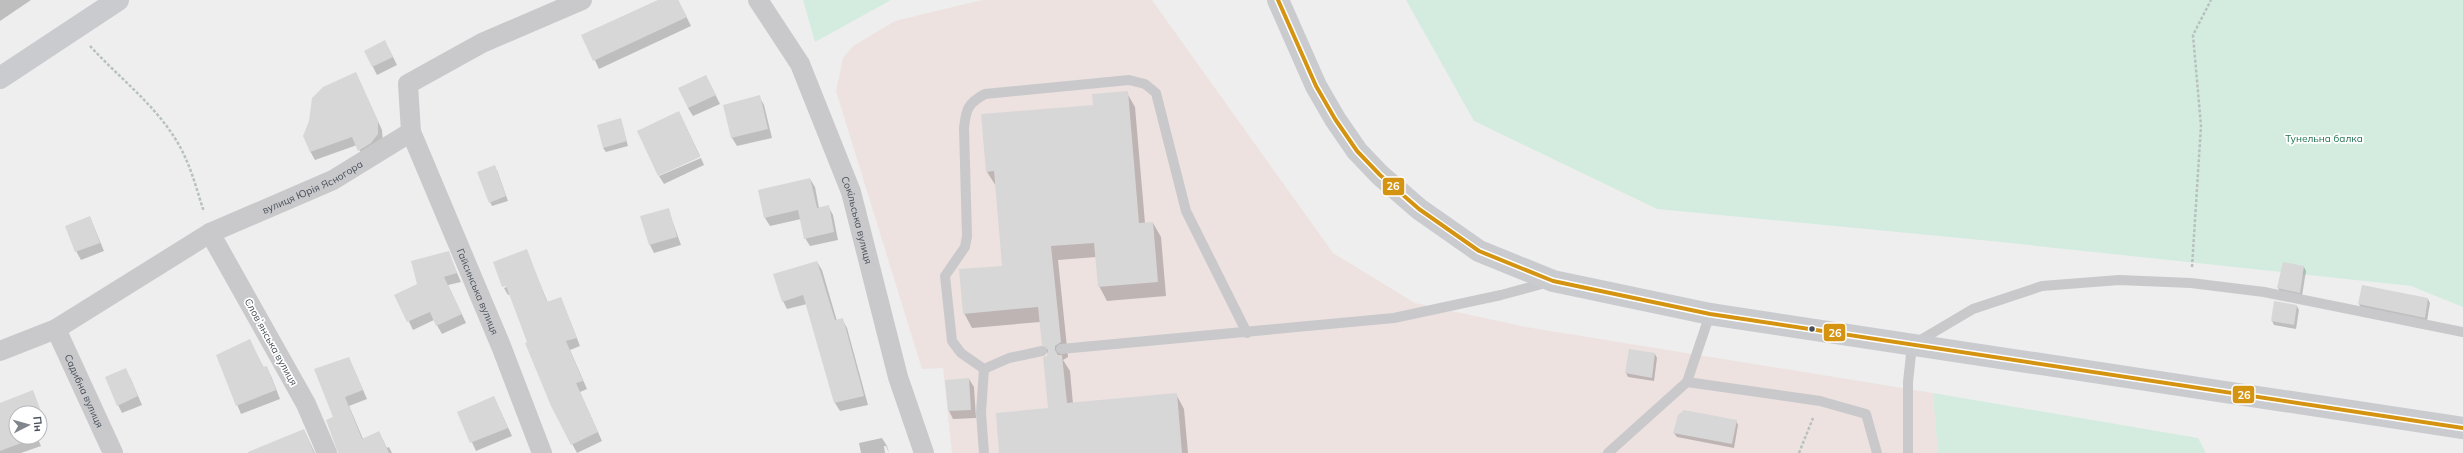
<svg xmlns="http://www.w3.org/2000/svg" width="2463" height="453" font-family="Mulish,sans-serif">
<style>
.medical{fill:#ede2e0}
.green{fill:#d4ece0}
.shadow{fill:#0003}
.building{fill:#d7d7d8}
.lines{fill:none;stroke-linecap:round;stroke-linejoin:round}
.path{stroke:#b7c1bf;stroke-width:2.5;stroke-dasharray:3 2;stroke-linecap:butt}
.lane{stroke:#c9c9cc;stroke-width:10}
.street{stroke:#c9c9cc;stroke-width:20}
.secondary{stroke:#c9cbcf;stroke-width:22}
.bus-1-casing{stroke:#fff;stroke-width:7}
.bus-1{stroke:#d49412;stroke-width:4}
.bus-dot{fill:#474e58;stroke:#fff;stroke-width:1.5}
.labels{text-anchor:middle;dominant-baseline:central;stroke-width:3.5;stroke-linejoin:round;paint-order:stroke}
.park-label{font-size:10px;fill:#207254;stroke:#fff}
.street-label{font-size:10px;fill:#474e58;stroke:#fff}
.line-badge{stroke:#fff;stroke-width:1.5}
.badge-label{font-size:11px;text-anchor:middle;font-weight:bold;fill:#fff}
</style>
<rect width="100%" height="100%" fill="#eee"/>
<!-- medical -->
<path class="medical" d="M 982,0 L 1152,0 L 1333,253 L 1415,303 L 1526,327 L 1933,393 L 1938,453 L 952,453 L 943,368 L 922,369 L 836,91 L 843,58 L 853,46 L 895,21 Z"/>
<!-- green -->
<path class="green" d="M 803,0 L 891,0 L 815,42 Z
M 1406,0 L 2463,0 L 2463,307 L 2411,286 L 1991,241 L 1657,209 L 1474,121 Z
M 1933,393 L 2198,438 L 2206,453 L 1938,453 Z"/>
<!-- shadow -->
<path class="shadow" d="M 0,0 L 31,0 L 0,21 Z
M 659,0 L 678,0 L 691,26 L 599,69 L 583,35 Z
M 389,49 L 397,65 L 377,75 L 365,51 Z
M 706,76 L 720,104 L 693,116 L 688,108 Z
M 360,82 L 382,130 L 383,143 L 364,159 L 357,145 L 315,160 L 310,151 Z
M 1127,93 L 1135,107 L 1145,223 L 1153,223 L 1161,237 L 1166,296 L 1107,301 L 1099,286 L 1096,257 L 1058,260 L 1068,357 L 1063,360 L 1070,371 L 1073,404 L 1176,394 L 1184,409 L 1188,453 L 1000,453 L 1049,409 L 1048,354 L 1043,344 L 1040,322 L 972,328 L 964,313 L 1003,267 L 996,186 L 987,172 L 1094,106 Z
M 759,96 L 764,105 L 772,138 L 737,146 L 732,138 L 724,106 Z
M 679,112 L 700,156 L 658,175 Z
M 620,119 L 628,146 L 606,152 L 603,148 Z
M 701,158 L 704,165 L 664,184 L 659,176 Z
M 497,170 L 508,201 L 492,206 L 490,202 Z
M 810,179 L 815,187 L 819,208 L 828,206 L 833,215 L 838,240 L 810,246 L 805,238 L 801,219 L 770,226 L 765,218 Z
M 668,209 L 681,245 L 654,253 L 650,245 Z
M 90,217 L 104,251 L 81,260 L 76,251 Z
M 526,250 L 548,303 L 561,298 L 580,346 L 570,350 L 587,389 L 580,392 L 602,441 L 577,453 L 552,406 L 510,294 L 508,295 L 504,288 L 511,285 Z
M 448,252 L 461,282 L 448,285 L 466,323 L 442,334 L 434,320 L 413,330 L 396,295 L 418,285 Z
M 817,262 L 822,270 L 837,321 L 842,319 L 847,328 L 868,405 L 840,411 L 835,403 L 807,304 L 787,309 L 783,301 Z
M 2304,267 L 2306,271 L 2302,296 L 2280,292 L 2278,288 Z
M 2428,299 L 2430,303 L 2427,321 L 2361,308 L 2359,304 Z
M 2297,306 L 2299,310 L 2296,329 L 2274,325 L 2272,321 Z
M 254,349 L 264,368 L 266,367 L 271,376 L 280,399 L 241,414 L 217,356 Z
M 1655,354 L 1657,358 L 1654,381 L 1628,377 L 1626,373 Z
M 353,367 L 367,399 L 349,406 L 363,439 L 379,432 L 387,448 L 389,447 L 392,453 L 342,453 L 335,418 Z
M 130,377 L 142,405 L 122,413 L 118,405 Z
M 969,379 L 974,387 L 976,418 L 953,419 L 949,411 L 947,381 Z
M 32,392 L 46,423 L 40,425 L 40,413 L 16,413 L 16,437 L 37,437 L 41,446 L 21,453 L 0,453 L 0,404 Z
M 494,397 L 512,436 L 476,451 L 458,412 Z
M 1736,421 L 1738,425 L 1734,448 L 1677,437 L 1674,433 Z
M 304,430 L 315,453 L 262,453 Z
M 882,438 L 887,446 L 889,453 L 886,446 L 884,446 L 885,453 L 861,453 L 859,443 Z"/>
<!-- building -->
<path class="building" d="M 658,0 L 678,0 L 687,17 L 593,61 L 581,35 Z
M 385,40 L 393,57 L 372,67 L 364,51 Z
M 356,72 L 378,121 L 378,134 L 371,143 L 358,151 L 352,137 L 310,152 L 303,136 L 309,121 L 312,98 L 323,87 Z
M 706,75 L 716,95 L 688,108 L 678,88 Z
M 1128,91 L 1139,223 L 1153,222 L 1158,282 L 1098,287 L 1094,243 L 1051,246 L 1061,342 L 1055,346 L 1055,350 L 1058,355 L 1062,355 L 1067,403 L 1177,393 L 1182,453 L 999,453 L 996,413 L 1048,408 L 1043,357 L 1047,356 L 1048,350 L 1042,345 L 1038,307 L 963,314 L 959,269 L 1002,266 L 994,171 L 986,172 L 981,114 L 1093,105 L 1092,94 Z
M 760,95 L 768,129 L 731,138 L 723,105 Z
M 679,111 L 700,157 L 658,176 L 637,131 Z
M 621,118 L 627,141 L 603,148 L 597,125 Z
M 495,165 L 506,196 L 489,203 L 477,172 Z
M 810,178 L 817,208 L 829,205 L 834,232 L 804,239 L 798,210 L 764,218 L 758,190 Z
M 669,208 L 677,237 L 649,245 L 640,216 Z
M 90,216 L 100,243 L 75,252 L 65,226 Z
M 527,249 L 547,302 L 561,297 L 577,338 L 566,341 L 583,381 L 576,383 L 598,432 L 571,445 L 551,406 L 525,343 L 527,342 L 506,286 L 502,287 L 493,262 Z
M 449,251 L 457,273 L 444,277 L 462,314 L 436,326 L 430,312 L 407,322 L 394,295 L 417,284 L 411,261 Z
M 817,261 L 835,320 L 843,318 L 864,396 L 834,403 L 803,295 L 782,302 L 773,274 Z
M 2283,262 L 2304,266 L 2300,293 L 2277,288 Z
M 2362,285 L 2428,298 L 2425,318 L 2358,304 Z
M 2274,301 L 2297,305 L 2294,325 L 2271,321 Z
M 250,339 L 263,367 L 267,366 L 276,390 L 236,406 L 216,355 Z
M 1629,349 L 1655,353 L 1652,378 L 1625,373 Z
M 349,357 L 363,390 L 345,397 L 362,439 L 379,431 L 389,453 L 338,453 L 326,420 L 333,417 L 314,369 Z
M 126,368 L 138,396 L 117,406 L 105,377 Z
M 969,378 L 971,410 L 948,411 L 945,380 Z
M 33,390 L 42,414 L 16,413 L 16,437 L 37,437 L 0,451 L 0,403 Z
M 494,396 L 508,428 L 470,443 L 457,412 Z
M 1684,410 L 1737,420 L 1732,444 L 1673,433 L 1678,415 Z
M 304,429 L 314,453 L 248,453 L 248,452 Z"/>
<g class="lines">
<!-- path -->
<path class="path" d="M 90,46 C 123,82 165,112 185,157 C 193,174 198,194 204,212
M 2192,267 L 2201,126 L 2193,35 L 2211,0
M 1799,453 L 1813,418"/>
<!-- lane -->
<path class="lane" d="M 1061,349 L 1394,318 L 1501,295 L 1549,282
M 984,369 L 961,353 L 952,341 L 945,276 L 965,247 L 967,236 L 964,128 C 966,109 968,103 985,94 L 1129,80 L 1145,84 L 1156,93 L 1186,211 L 1247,333
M 1687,382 L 1820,401 L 1866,414 L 1877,453
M 984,453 L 981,413 L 984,369 L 1009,358 L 1042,351
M 1608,453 L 1687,382 L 1710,314
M 1908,453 L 1908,382 L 1912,345 L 1973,309 L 2042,286 L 2119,280 L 2191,283 L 2264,292 L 2463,332"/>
<!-- street -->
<g class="street">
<path id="s1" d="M 758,0 L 800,64 L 851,192 L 898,377 L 924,453"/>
<path id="s2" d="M 411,132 L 501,346 L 542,453"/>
<path d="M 210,233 L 306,404 L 327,453"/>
<path id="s3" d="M 56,329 L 113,453"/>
<path id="s4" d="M 0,351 L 56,329 L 210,233 L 333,180 L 411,132 L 408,84 L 482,43 L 582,0"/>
</g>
<!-- secondary -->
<path class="secondary" d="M 1278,0 L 1316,86 L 1335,119 L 1357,151 L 1380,175 L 1419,209 L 1479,251 L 1553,281 L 1710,314 L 2463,428
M 0,78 L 118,0"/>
<!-- bus-1 casing -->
<g class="bus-1-casing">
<path id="bus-1" d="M 1278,0 L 1316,86 L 1335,119 L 1357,151 L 1380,175 L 1419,209 L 1479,251 L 1553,281 L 1710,314 L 2463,428"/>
</g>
<!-- bus-1 -->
<use href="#bus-1" class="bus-1"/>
</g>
<!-- markers -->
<circle class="bus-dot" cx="1812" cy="329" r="3.5"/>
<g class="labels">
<!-- park labels -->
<g class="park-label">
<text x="2324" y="138">Тунельна балка</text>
</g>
<!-- street labels -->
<g class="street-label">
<text stroke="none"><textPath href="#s4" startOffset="354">вулиця Юрія Ясногора</textPath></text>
<text stroke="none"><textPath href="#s1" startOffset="243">Сокільська вулиця</textPath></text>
<text stroke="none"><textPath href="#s2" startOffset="173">Гайсинська вулиця</textPath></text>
<text transform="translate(271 342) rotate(61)">Словʼянська вулиця</text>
<text stroke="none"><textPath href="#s3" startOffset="68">Садибна вулиця</textPath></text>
</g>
</g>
<g class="line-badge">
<rect x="1382" y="177" width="23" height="19" rx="4" fill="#d49412"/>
<rect x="1823" y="323" width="23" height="19" rx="4" fill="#d49412"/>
<rect x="2232" y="385" width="23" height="19" rx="4" fill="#d49412"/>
</g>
<g class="badge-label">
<text x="1393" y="190">26</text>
<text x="1835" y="337">26</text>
<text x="2244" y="399">26</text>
</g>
<!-- north arrow -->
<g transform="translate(28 425) rotate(84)"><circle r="19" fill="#ffffff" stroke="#b5b8bc"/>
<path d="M0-3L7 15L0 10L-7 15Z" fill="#81868c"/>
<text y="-6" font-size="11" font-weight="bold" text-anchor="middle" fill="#474e58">Пн</text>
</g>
</svg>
